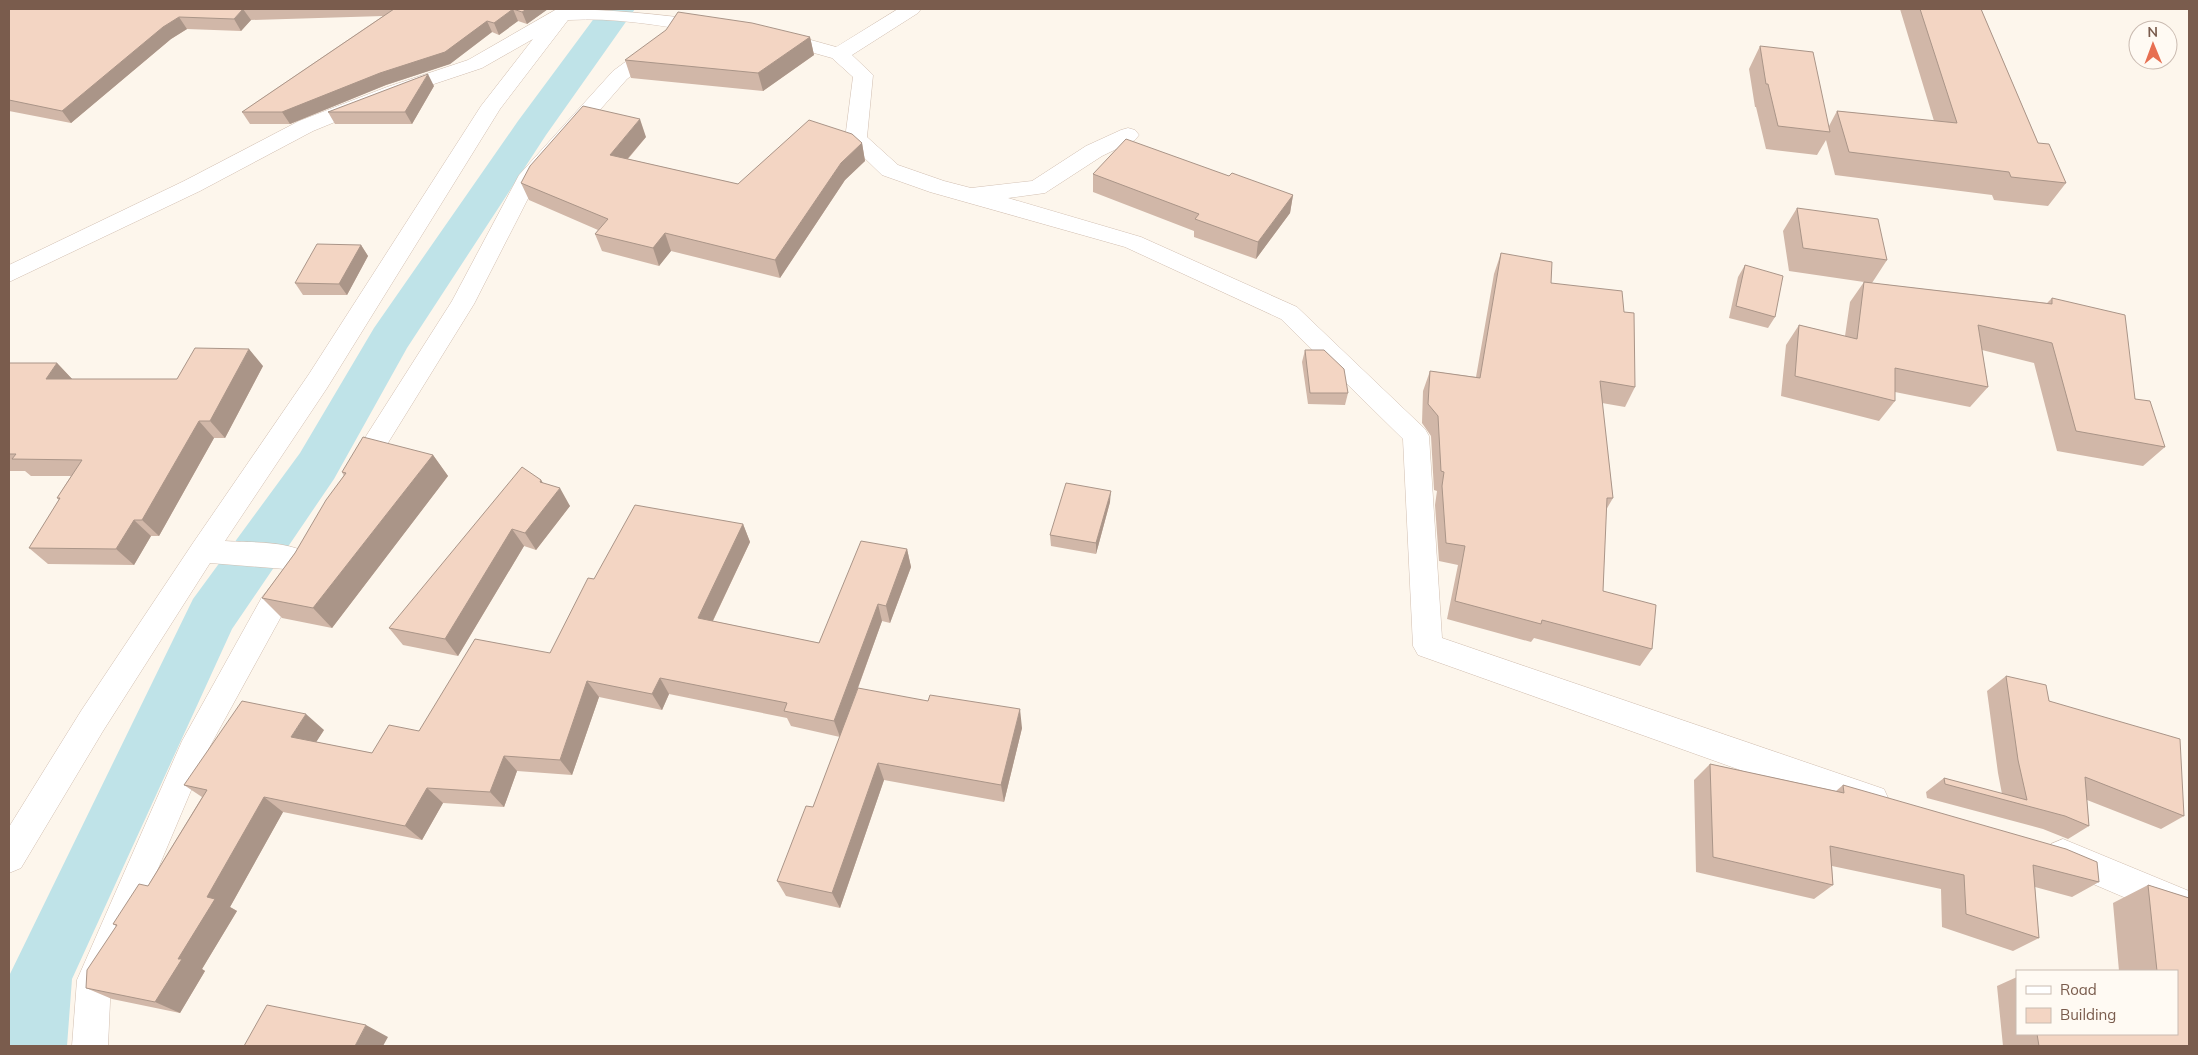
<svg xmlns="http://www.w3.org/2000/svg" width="2198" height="1055" font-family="Mulish,sans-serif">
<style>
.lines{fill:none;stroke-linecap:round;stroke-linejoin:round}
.canal{fill:#bfe3e8;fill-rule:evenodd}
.minor-casing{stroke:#d1beb0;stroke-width:1}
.minor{fill:#fff;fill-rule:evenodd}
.wall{fill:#d1b7a8}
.shaded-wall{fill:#aa9588}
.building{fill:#f3d5c3;stroke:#aa9588}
</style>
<rect width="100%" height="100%" fill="#fdf6ec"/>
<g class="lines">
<!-- canal -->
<path class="canal" d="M 601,9 L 635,9 L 546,135 L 407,348 L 334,479 L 232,629 L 72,979 L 67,1046 L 9,1046 L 9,976 L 193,599 L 300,453 L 374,328 L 518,121 Z"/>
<!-- minor casing -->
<g class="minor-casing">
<path id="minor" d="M 557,9 C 608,9 657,14 708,21 L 715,23 L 718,27 L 715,31 L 708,33 C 662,26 615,17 568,20 L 500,109 L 327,388 L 225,541 C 250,543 305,539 317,564 L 313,572 L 306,575 L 307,578 L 282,615 L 209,748 L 111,980 L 108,1046 L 72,1046 L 77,980 L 182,741 L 262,597 L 285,569 L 210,563 L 103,731 L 21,868 L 9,873 L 9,827 L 81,711 L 193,543 L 309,374 L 481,106 L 533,39 L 482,68 L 401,95 L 313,131 L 200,191 L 9,282 L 9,265 L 184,181 L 299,121 L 387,87 L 468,60 Z
M 898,9 L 921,9 L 918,13 L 852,55 L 873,75 L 867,137 L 898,165 L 944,181 L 971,188 L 1032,181 L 1086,146 L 1121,130 L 1128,128 L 1135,130 L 1139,135 L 1135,140 L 1102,156 L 1045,193 L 1008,198 L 1141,237 L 1297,307 L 1425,429 L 1429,436 L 1442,638 L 1884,789 L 1889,800 L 1884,811 L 1873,815 L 1844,807 L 1418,655 L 1413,646 L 1403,439 L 1281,319 L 1125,247 L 930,192 L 882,175 L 845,139 L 853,77 L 832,58 L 768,40 L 765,36 L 768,32 L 775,30 L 836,47 Z
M 658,41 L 665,43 L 668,47 L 665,51 L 627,79 L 536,183 L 474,304 L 365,480 L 356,483 L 347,480 L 343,473 L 347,466 L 452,301 L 519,175 L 613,71 L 651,43 Z
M 2063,839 L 2189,891 L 2189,925 L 2051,866 L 2047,855 L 2051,844 Z"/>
</g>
<!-- minor -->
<use href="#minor" class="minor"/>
</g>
<!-- wall -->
<path class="wall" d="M 12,9 L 548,9 L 527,24 L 518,21 L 499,35 L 492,32 L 450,64 L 386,85 L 290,124 L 250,124 L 242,112 L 383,16 L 251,20 L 241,31 L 187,29 L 171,39 L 71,123 L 9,111 L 9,10 Z
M 1900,9 L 1981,9 L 2038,143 L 2066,183 L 2048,206 L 1994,200 L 1992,195 L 1835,175 L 1826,140 L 1817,155 L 1766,149 L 1756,107 L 1755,107 L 1749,69 L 1760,46 L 1829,126 L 1837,111 L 1934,121 Z
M 810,37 L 814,55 L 763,91 L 631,78 L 625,60 Z
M 434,86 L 412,124 L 335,124 L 328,112 Z
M 646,137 L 628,159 L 738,184 L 862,143 L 865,161 L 845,180 L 780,278 L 671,251 L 659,266 L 602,251 L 595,234 L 598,230 L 529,200 L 521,183 Z
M 1093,174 L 1229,176 L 1293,195 L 1290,213 L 1256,259 L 1194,237 L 1194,231 L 1093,192 Z
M 1797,208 L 1887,260 L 1872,283 L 2047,303 L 2052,298 L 2135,399 L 2165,447 L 2143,466 L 2057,451 L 2034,363 L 1982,350 L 1988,387 L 1970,407 L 1895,392 L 1895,401 L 1879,421 L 1781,396 L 1786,345 L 1799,325 L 1845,336 L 1850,302 L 1864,282 L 1789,271 L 1783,231 Z
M 361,245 L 368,256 L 347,295 L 303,295 L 295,283 Z
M 1501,253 L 1551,283 L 1624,312 L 1635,387 L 1625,407 L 1602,403 L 1613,498 L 1606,510 L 1603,591 L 1652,649 L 1640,666 L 1534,638 L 1531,642 L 1447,619 L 1458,565 L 1439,561 L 1435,505 L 1437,491 L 1434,490 L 1431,436 L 1422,423 L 1423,391 L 1430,371 L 1476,377 L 1494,274 Z
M 1745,265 L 1775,317 L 1768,328 L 1729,318 L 1738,277 Z
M 1305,350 L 1348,393 L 1345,405 L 1308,404 L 1302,362 Z
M 9,363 L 57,363 L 72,379 L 177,379 L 263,366 L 225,438 L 214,438 L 159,536 L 151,536 L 134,565 L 48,564 L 29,548 L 59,500 L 57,498 L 71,476 L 31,476 L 25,471 L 9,471 Z
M 433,455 L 448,476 L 332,628 L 282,618 L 262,598 L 295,553 L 344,475 L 342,472 Z
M 541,480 L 543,483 L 570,506 L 536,550 L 524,546 L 458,656 L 403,645 L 389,628 Z
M 1110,502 L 1096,554 L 1051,546 L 1050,535 Z
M 743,524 L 750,542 L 713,621 L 819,643 L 907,549 L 911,567 L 890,623 L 882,621 L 852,705 L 1022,728 L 1004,802 L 884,780 L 840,908 L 786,896 L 777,881 L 813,807 L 840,737 L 791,726 L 787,718 L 669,694 L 662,710 L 599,697 L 572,775 L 517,771 L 504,807 L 443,803 L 422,840 L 283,812 L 230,907 L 237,911 L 202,969 L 205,971 L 180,1013 L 112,999 L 86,988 L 116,926 L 113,924 L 148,886 L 202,797 L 184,785 L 324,730 L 316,742 L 372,753 L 419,731 L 550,653 L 594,579 Z
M 2006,676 L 2049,701 L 2184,816 L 2161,829 L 2087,800 L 2089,826 L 2068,839 L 2043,829 L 1927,798 L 1926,792 L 1944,778 L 2002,794 L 1998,773 L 1987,691 Z
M 1710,764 L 1836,791 L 1843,785 L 2099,882 L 2072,897 L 2035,887 L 2039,938 L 2013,951 L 1942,927 L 1941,889 L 1832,866 L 1833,885 L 1814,899 L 1696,872 L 1694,780 Z
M 2148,885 L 2189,898 L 2189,1046 L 2003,1046 L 1997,986 L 2017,977 L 2017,1034 L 2177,1034 L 2177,971 L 2119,971 L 2113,903 Z"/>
<!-- shaded-wall -->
<path class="shaded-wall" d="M 243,9 L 251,20 L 241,31 L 234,19 Z
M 513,9 L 518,21 L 499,35 L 494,23 Z
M 527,9 L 548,9 L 527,24 L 522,12 Z
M 179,17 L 187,29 L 171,39 L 71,123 L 62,111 L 163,27 Z
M 487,21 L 492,32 L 450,64 L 386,85 L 290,124 L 282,112 Z
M 810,37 L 814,55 L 763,91 L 758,73 Z
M 428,74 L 434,86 L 412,124 L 405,112 Z
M 640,119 L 646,137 L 616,172 L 610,155 Z
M 862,143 L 865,161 L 845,180 L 780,278 L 775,260 L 841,163 Z
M 1293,195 L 1290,213 L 1256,259 L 1258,242 Z
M 665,233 L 671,251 L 659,266 L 653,248 Z
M 361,245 L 368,256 L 347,295 L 339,284 Z
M 249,349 L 263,366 L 225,438 L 210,421 Z
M 57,363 L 74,381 L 46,379 Z
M 199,421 L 214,438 L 159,536 L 142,520 Z
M 433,455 L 448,476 L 332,628 L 313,608 Z
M 541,480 L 552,498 L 560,488 L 570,506 L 536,550 L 525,533 Z
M 1111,491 L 1110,502 L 1096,554 L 1096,543 Z
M 134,520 L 151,536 L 134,565 L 116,549 Z
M 743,524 L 750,542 L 706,635 L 698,618 Z
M 512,529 L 524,546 L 458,656 L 445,639 Z
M 907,549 L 911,567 L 890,623 L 886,606 Z
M 878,604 L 882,621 L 840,737 L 834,721 Z
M 660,678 L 669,694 L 662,710 L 652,694 Z
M 587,681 L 599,697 L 572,775 L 560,760 Z
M 1020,709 L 1022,728 L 1004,802 L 1001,785 Z
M 306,714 L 324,730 L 309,753 L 291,737 Z
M 504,756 L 517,771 L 504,807 L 490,792 Z
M 878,763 L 884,780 L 840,908 L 832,893 Z
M 427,788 L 443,803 L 422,840 L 405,826 Z
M 264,797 L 283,812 L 230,907 L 237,911 L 202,969 L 205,971 L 180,1013 L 155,1002 L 178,959 L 207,897 Z
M 366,1025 L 388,1037 L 383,1046 L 355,1046 Z"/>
<!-- building -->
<path class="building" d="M 12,9 L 243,9 L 234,19 L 179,17 L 163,27 L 62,111 L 9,100 L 9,10 Z
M 394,9 L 527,9 L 522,12 L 513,9 L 494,23 L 487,21 L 445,52 L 380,73 L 282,112 L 242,112 Z
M 1920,9 L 1981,9 L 2038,143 L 2049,144 L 2066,183 L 2011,177 L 2009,172 L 1849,152 L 1837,111 L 1957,123 Z
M 678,12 L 752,23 L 810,37 L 758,73 L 625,60 L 666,30 Z
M 1760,46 L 1813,52 L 1830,132 L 1778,126 L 1768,84 L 1766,84 Z
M 428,74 L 405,112 L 328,112 Z
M 583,106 L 640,119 L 610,155 L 738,184 L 809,120 L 852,134 L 862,143 L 841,163 L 775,260 L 665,233 L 653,248 L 595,234 L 608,219 L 521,183 L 530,166 Z
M 1126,139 L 1229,176 L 1232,173 L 1293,195 L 1258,242 L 1195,219 L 1199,214 L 1093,174 Z
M 1797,208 L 1878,219 L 1887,260 L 1803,248 Z
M 317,244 L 361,245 L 339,284 L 295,283 Z
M 1501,253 L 1552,262 L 1551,283 L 1622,291 L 1624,312 L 1634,313 L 1635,387 L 1600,381 L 1613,498 L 1607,498 L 1603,591 L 1656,605 L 1652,649 L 1542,620 L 1541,624 L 1455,601 L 1465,546 L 1446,543 L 1442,486 L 1444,472 L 1441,471 L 1438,416 L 1428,404 L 1430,371 L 1480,378 Z
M 1745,265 L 1783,276 L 1775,317 L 1736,306 Z
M 1864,282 L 2052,304 L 2052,298 L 2125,315 L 2135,399 L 2150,401 L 2165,447 L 2076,431 L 2052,343 L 1978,325 L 1988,387 L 1895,368 L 1895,401 L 1795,376 L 1799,325 L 1857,339 Z
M 195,348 L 249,349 L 210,421 L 199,421 L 142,520 L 134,520 L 116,549 L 29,548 L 60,498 L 57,498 L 82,460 L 12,459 L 16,454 L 9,454 L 9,363 L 57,363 L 46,379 L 177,379 Z
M 1305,350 L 1324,350 L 1344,369 L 1348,393 L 1310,393 Z
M 363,437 L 433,455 L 313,608 L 262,598 L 295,553 L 326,500 L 346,473 L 342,472 Z
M 522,467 L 541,480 L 540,482 L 560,488 L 525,533 L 512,529 L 445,639 L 389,628 Z
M 1066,483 L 1111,491 L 1096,543 L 1050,535 Z
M 635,505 L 743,524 L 698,618 L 819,643 L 861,541 L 907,549 L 886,606 L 878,604 L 834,721 L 784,711 L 787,703 L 660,678 L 652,694 L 587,681 L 560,760 L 504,756 L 490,792 L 427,788 L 405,826 L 264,797 L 207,897 L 215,899 L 178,959 L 182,959 L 155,1002 L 86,988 L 87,970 L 117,925 L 113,924 L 139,884 L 148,886 L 207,790 L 184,785 L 242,701 L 306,714 L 291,737 L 372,753 L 389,725 L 419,731 L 475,639 L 550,653 L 588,578 L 594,579 Z
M 2006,676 L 2046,685 L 2049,701 L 2180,739 L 2184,816 L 2085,777 L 2089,826 L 2065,816 L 1945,784 L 1944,778 L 2027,800 L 2018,760 Z
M 858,688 L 928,701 L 930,695 L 1020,709 L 1001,785 L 878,763 L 832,893 L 777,881 L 806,806 L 813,807 Z
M 1710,764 L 1844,793 L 1843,785 L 2066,849 L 2097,862 L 2099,882 L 2033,865 L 2039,938 L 1966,914 L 1964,875 L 1830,846 L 1833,885 L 1713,857 Z
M 2148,885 L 2189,898 L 2189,1046 L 2039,1046 L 2037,1034 L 2177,1034 L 2177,971 L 2157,971 Z
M 267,1005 L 366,1025 L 355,1046 L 244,1046 Z"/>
<!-- border -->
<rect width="2198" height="1055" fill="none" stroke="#7a5c4d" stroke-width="20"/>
<!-- legend -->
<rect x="2016" y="970" width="162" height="65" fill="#fffaf3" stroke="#cabbb1"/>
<rect x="2026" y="986" width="25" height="8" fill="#ffffff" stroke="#cabbb1"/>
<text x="2060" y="995" font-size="15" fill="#7a5c4d">Road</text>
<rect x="2026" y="1008" width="25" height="15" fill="#f3d5c3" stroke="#cabbb1"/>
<text x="2060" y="1020" font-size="15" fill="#7a5c4d">Building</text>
<!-- north arrow -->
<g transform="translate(2153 45) rotate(359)"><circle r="24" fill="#fffaf3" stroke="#cabbb1"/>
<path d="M0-4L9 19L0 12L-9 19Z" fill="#e76f51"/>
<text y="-8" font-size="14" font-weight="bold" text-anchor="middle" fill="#7a5c4d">N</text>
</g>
</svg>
